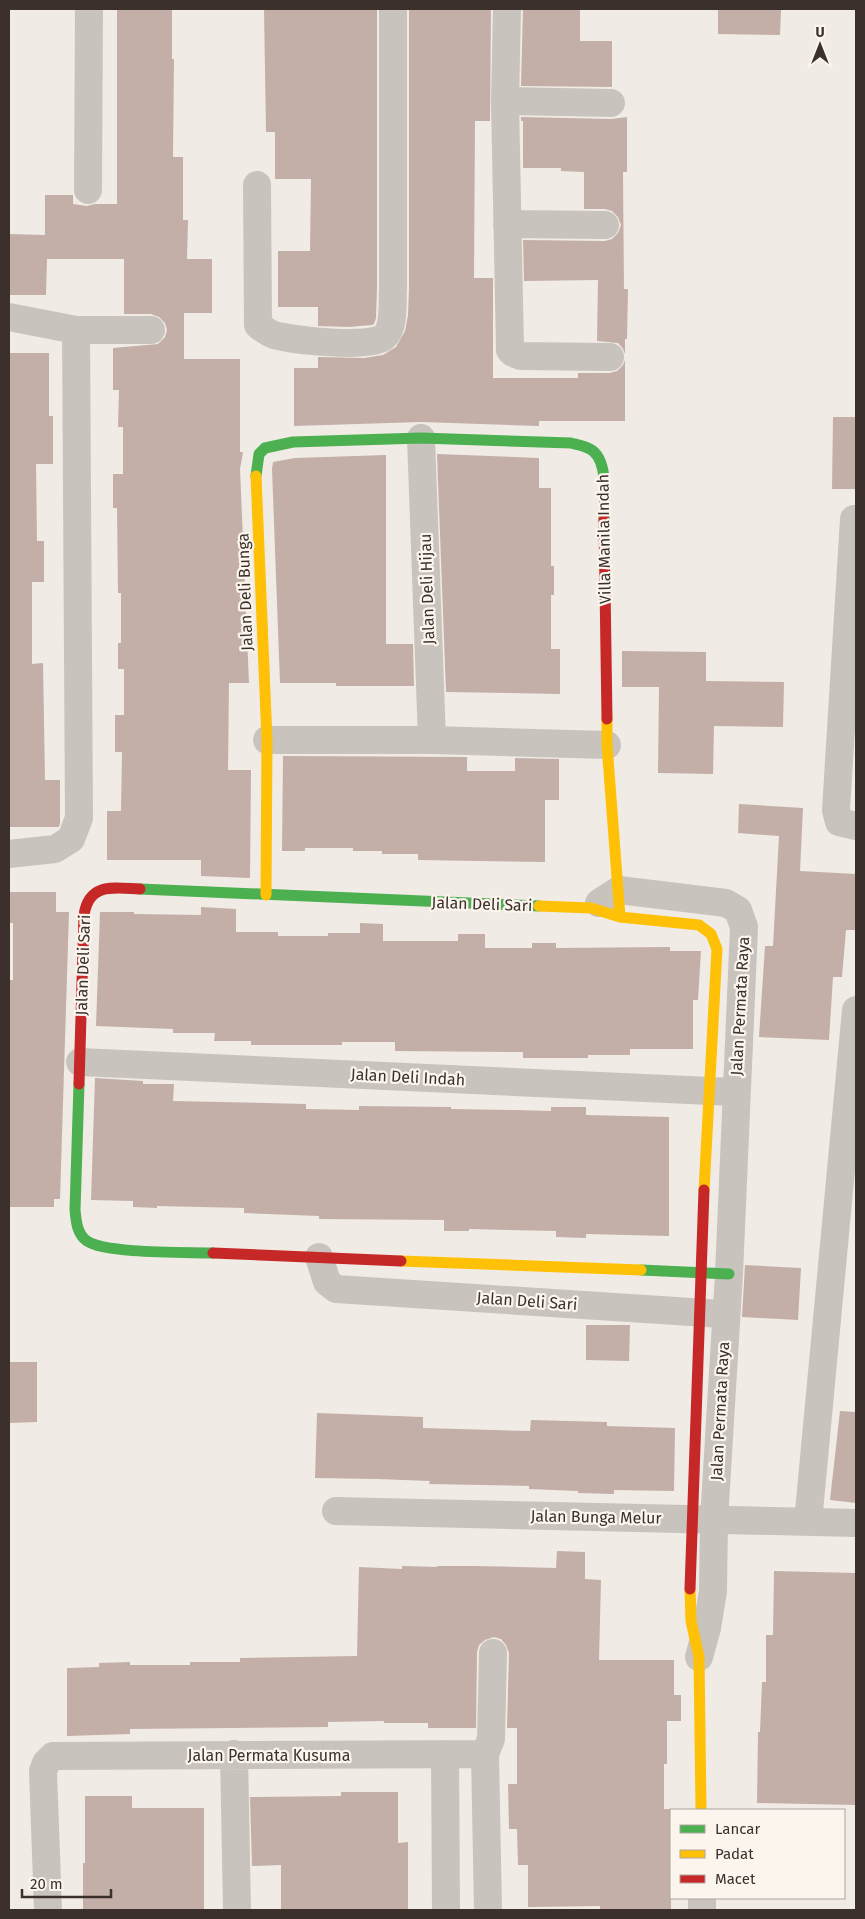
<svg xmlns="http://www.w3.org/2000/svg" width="865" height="1919" font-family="'Fira Sans',sans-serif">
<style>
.building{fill:#c3afa7}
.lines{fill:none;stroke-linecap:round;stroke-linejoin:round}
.street{stroke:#c9c3be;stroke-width:28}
.fast{stroke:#4caf50;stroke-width:11}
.slow{stroke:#ffc107;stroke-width:11}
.jam{stroke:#c62828;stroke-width:11}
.labels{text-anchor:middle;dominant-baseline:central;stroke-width:4.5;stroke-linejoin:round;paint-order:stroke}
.street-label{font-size:16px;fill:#3b302b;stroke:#fbf5ee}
</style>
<rect width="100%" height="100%" fill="#f0ebe5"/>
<!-- building -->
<path class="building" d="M 264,9 L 377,9 L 377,289 L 376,318 L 374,324 L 372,325 L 348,327 L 318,326 L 318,307 L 278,307 L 278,251 L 310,251 L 311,179 L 275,179 L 275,132 L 266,132 Z
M 409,9 L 491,9 L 490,121 L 475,121 L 474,278 L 493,278 L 493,378 L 578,378 L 578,373 L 610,373 L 617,371 L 623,365 L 625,360 L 625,421 L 539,421 L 539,426 L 421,422 L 294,426 L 294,368 L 318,368 L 318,357 L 364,358 L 383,355 L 396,347 L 405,331 L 408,315 L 409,289 Z
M 523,9 L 580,9 L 580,41 L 612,41 L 612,87 L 521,86 Z
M 718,9 L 781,10 L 780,35 L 718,34 Z
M 117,10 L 172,10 L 172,59 L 174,59 L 173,157 L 183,157 L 183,220 L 188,220 L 187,259 L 212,259 L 212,313 L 184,313 L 184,359 L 240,359 L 240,452 L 243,452 L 240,469 L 249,683 L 229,683 L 228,770 L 251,770 L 250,878 L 201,876 L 201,860 L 107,860 L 107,811 L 121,811 L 122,752 L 115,752 L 115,715 L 124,715 L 124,669 L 118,669 L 118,643 L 121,643 L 121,593 L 118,593 L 117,508 L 113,508 L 113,474 L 123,474 L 123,427 L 118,427 L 119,390 L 113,390 L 113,348 L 158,344 L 165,337 L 167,330 L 165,323 L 159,317 L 151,314 L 124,314 L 124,259 L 47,259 L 46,295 L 9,295 L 9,234 L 45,235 L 45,195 L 73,195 L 73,204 L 87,206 L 95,204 L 117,204 Z
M 521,117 L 611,119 L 627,117 L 627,172 L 623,172 L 624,289 L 628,289 L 627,339 L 625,339 L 625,354 L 623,349 L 618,343 L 597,341 L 598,280 L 524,281 L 523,240 L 605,241 L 612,239 L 618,233 L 621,225 L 618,217 L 612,211 L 605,209 L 584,209 L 584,172 L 561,171 L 561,168 L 523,168 L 523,121 L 521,121 Z
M 9,353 L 49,353 L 49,416 L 53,416 L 53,464 L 36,464 L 37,541 L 44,541 L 44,582 L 32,582 L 32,664 L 43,663 L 45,780 L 60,780 L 60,823 L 59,827 L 9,827 Z
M 833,417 L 856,417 L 856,489 L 832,489 Z
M 437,454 L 539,458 L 539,488 L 551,488 L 551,566 L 554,566 L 554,595 L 551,595 L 551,649 L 560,649 L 560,694 L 446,692 Z
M 386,455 L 386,644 L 413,644 L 414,686 L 336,686 L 336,683 L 280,683 L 272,469 L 273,462 L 295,458 Z
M 622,651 L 706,652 L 706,681 L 784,682 L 783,727 L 714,726 L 713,774 L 658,773 L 659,687 L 622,687 Z
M 283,756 L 467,757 L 467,771 L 515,771 L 515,758 L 559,759 L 559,800 L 545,800 L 545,862 L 418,860 L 418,854 L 382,854 L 382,851 L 353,851 L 353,848 L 305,848 L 305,851 L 282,851 Z
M 739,804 L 803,808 L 800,871 L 856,874 L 856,930 L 846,930 L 842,977 L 833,977 L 829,1040 L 759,1037 L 765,946 L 773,946 L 779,836 L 738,833 Z
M 9,892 L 56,892 L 56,912 L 69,912 L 60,1199 L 54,1199 L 54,1207 L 9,1207 L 9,980 L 13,980 L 13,923 L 9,923 Z
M 201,907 L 236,909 L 236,932 L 278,932 L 278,936 L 328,936 L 328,933 L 360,933 L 360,923 L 383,924 L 383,941 L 458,941 L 458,934 L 485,934 L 485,948 L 532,948 L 532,943 L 556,943 L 556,948 L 670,947 L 670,951 L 701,951 L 698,1000 L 693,1000 L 693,1049 L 630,1049 L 630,1055 L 588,1055 L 588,1058 L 523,1058 L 523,1052 L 395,1051 L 395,1042 L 342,1042 L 342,1045 L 251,1045 L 251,1041 L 214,1041 L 215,1033 L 173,1033 L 173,1029 L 96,1026 L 100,912 L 134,912 L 134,914 L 201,915 Z
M 95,1078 L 143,1081 L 143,1084 L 174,1084 L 173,1101 L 306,1104 L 306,1109 L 359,1110 L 359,1106 L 451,1107 L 451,1109 L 515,1110 L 551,1111 L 551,1107 L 586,1107 L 586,1115 L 669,1117 L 669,1236 L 586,1234 L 586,1238 L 556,1237 L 556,1231 L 469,1229 L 469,1231 L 444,1231 L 444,1220 L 319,1219 L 319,1216 L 244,1213 L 244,1208 L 157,1206 L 157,1208 L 133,1207 L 133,1201 L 91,1200 Z
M 745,1265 L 801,1268 L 798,1320 L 742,1317 Z
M 586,1325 L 630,1325 L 629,1361 L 586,1360 Z
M 9,1362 L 37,1362 L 37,1422 L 9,1423 Z
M 840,1411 L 856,1412 L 856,1503 L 830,1500 Z
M 317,1413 L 423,1417 L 423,1428 L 530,1431 L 531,1420 L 607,1422 L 607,1426 L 675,1428 L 674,1491 L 614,1490 L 614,1494 L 578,1493 L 578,1491 L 529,1489 L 529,1486 L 429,1484 L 430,1481 L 377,1479 L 315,1478 Z
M 557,1551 L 585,1552 L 585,1579 L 601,1580 L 599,1660 L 674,1660 L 674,1695 L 681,1695 L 681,1721 L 667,1721 L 667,1764 L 664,1764 L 664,1809 L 671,1809 L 671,1910 L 600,1910 L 600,1906 L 528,1907 L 528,1865 L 518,1865 L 517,1829 L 509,1829 L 508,1784 L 517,1784 L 517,1728 L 507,1728 L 509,1653 L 506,1645 L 501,1639 L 494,1637 L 485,1640 L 479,1645 L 477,1652 L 476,1728 L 428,1728 L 428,1723 L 384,1723 L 384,1721 L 328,1722 L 328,1727 L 130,1729 L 130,1734 L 67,1736 L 67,1668 L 99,1667 L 99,1663 L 130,1662 L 130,1665 L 190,1665 L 190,1662 L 240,1662 L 240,1658 L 357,1656 L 359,1567 L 402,1569 L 402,1566 L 437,1567 L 437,1566 L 475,1566 L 556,1568 Z
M 774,1571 L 856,1573 L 856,1805 L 757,1803 L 758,1732 L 760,1732 L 762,1682 L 766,1682 L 766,1635 L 773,1635 Z
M 341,1792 L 398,1792 L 398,1843 L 408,1842 L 408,1910 L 281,1910 L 281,1865 L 252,1866 L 250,1797 L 341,1796 Z
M 85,1796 L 132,1796 L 132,1808 L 204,1808 L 204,1910 L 83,1910 L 83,1863 L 85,1863 Z"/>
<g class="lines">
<!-- street -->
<path class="street" d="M 507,9 L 505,101 L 510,350 L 513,353 L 520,356 L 610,357
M 505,101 L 611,103
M 257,185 L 258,325 C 263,329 268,333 274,335 C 292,340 371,349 384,337 C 395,328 392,302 393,289 L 393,9
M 88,190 L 89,9
M 507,224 L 605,225
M 9,317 L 76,330 L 79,818 L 71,839 L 55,849 L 9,854
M 76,330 L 151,330
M 421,438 L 432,740
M 854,519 L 836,810 L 839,822 L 856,826
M 267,740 L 432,740 L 607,745
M 599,903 L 619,890 L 726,903 L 738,910 L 744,927 L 729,1274 L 714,1520 L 713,1591 L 707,1628 L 699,1657
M 80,1062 L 732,1092
M 319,1257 L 327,1282 L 336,1289 L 722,1314
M 336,1511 L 856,1523
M 808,1522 L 856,1010
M 234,1754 L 237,1910
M 445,1754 L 446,1910
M 702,1898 L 702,1910
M 48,1910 L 43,1771 L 46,1763 L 53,1756 L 485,1754
M 488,1910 L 485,1754 L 491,1739 L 493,1653"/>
<!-- fast -->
<path class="fast" d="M 256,476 L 259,454 L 265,448 L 293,442 L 421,438 L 571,443 C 579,445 587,446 593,451 C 609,464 604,502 604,520
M 140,889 L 539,906
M 79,1084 L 75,1210 C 76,1221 77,1234 87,1241 C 106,1254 187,1252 213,1253
M 641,1270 L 729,1274"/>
<!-- slow -->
<path class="slow" d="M 256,476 L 267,740 L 266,895
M 607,719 L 607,745 L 620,917
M 539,906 L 591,908 L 620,917 L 699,925 L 711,934 L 717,949 L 704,1190
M 401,1261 L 641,1270
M 690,1589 L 691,1621 L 699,1657 L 701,1810"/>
<!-- jam -->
<path class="jam" d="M 604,520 L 607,719
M 79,1084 L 84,915 C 89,882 114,888 140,889
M 213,1253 L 401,1261
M 690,1589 L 704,1190"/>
</g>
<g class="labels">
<!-- street labels -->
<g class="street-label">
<text transform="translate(604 539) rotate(-91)">Villa Manila Indah</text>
<text transform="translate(427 589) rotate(-92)">Jalan Deli Hijau</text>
<text transform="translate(245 592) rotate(-92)">Jalan Deli Bunga</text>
<text transform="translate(482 904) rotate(2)">Jalan Deli Sari</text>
<text transform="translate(83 965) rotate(-88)">Jalan Deli Sari</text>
<text transform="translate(740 1006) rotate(-87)">Jalan Permata Raya</text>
<text transform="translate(408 1077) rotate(3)">Jalan Deli Indah</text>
<text transform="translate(527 1301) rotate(4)">Jalan Deli Sari</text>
<text transform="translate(720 1411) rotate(-87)">Jalan Permata Raya</text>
<text transform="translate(596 1517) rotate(1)">Jalan Bunga Melur</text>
<text x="269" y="1755">Jalan Permata Kusuma</text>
</g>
</g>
<!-- border -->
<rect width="865" height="1919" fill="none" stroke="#3b302b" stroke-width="20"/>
<!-- legend -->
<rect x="670" y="1809" width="175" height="90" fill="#fbf5ee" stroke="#aea6a0"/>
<rect x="680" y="1825" width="25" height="8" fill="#4caf50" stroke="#aea6a0"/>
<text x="715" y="1834" font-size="15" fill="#3b302b">Lancar</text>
<rect x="680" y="1850" width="25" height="8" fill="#ffc107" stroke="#aea6a0"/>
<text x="715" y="1859" font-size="15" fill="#3b302b">Padat</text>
<rect x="680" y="1875" width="25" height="8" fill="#c62828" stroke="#aea6a0"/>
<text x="715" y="1884" font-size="15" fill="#3b302b">Macet</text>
<!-- north arrow -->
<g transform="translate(820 45)" stroke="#fbf5ee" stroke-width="4" paint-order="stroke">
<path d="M0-4L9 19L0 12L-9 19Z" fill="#3b302b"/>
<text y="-8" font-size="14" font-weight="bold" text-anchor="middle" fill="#3b302b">U</text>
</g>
<!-- scale -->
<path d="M22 1889v8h89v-8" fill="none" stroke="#3b302b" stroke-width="2.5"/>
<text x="30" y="1889" font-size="15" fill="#3b302b" stroke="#fbf5ee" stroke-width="4" paint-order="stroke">20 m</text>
</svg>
